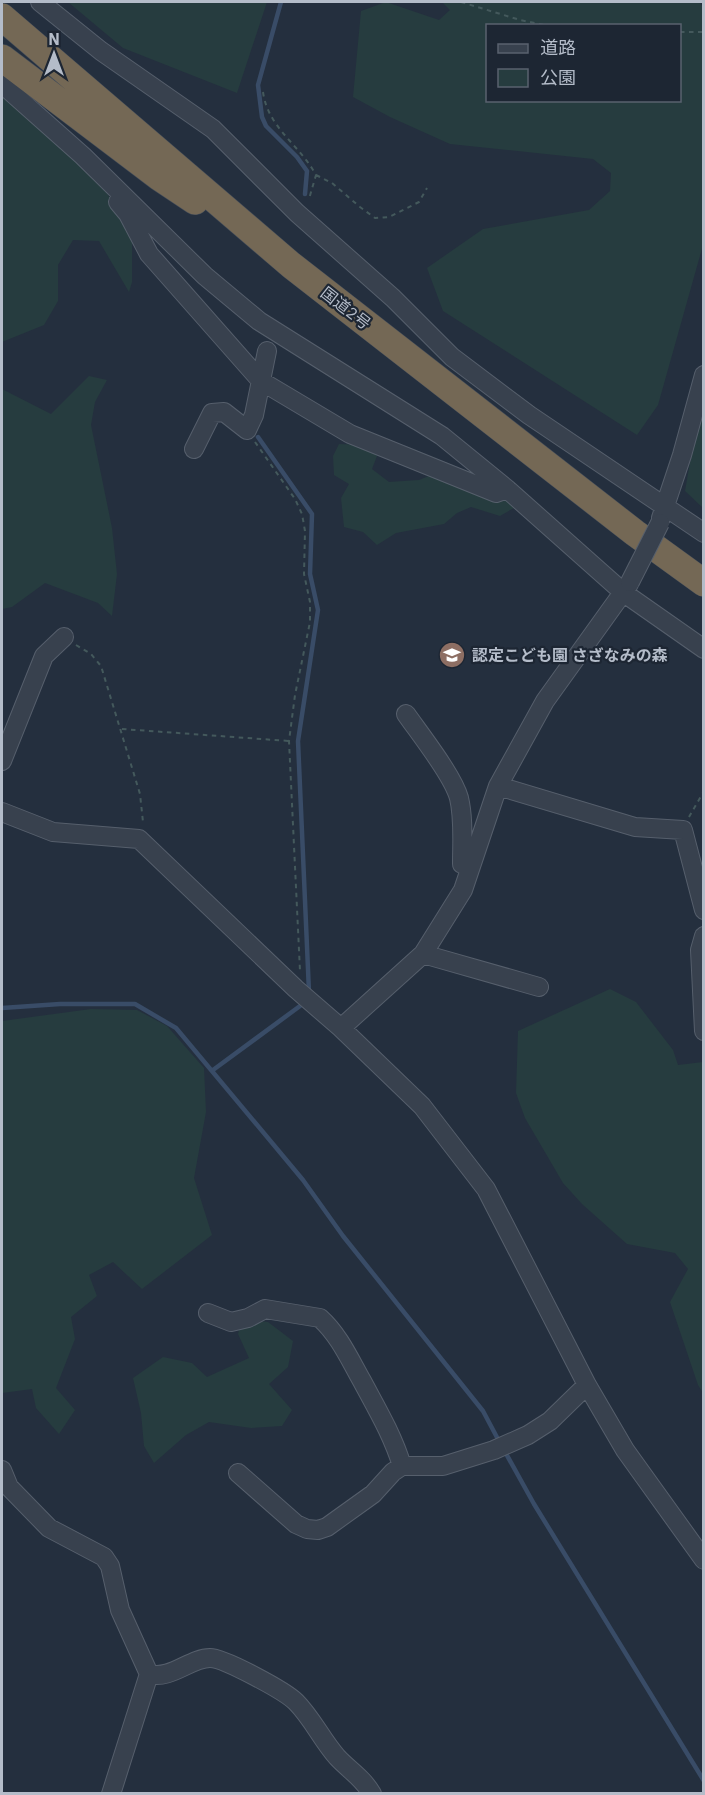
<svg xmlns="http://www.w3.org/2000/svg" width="705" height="1795" font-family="'IBM Plex Sans','Noto Sans JP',sans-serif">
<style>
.green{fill:#263c3f;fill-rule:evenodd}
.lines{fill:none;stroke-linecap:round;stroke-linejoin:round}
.stream{stroke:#394c67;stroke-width:4.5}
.minor-casing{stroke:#565f6c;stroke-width:20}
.highway-casing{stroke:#434c59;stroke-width:28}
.path{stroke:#44595c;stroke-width:2;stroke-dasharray:4.5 4.5;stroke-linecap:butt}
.minor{stroke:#38414e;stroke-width:18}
.highway{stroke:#746855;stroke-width:27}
.minor-bridge-casing{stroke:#565f6c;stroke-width:20;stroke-linecap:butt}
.minor-bridge{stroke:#38414e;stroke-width:18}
.labels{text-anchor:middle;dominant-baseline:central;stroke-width:4.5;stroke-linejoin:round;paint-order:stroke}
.street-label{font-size:16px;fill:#b4bcc9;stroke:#1d2633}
.poi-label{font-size:16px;font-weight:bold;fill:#b4bcc9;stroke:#1d2633;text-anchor:start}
</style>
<rect width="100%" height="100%" fill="#242f3e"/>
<!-- green -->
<path class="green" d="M 68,2 L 267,2 L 237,93 L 123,48 Z
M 386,2 L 439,20 L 450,10 L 442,2 L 699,2 L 703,7 L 703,245 L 658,405 L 637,435 L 443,311 L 427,268 L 483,229 L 589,210 L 610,191 L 611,173 L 593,159 L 450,144 L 390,117 L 353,97 L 361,11 ZM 488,26 L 680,26 L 680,100 L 488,100 Z
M 2,93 L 93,170 L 132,235 L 132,282 L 129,292 L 99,241 L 73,240 L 58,265 L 58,301 L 44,325 L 2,342 Z
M 89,376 L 107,380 L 95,402 L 91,425 L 112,528 L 117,574 L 112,616 L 98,603 L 45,583 L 12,607 L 2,609 L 2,389 L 51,414 Z
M 703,388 L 703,508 L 685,491 Z
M 339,444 L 368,445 L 377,456 L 372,469 L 389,482 L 419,480 L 436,473 L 487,489 L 519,505 L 500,516 L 471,507 L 457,513 L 444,524 L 396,533 L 377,545 L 363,532 L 344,527 L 341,498 L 349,484 L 334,475 L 333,456 Z
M 610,989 L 636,1002 L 673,1050 L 678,1065 L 703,1062 L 703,1393 L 698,1385 L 670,1302 L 688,1269 L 675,1253 L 627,1244 L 582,1204 L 563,1183 L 525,1118 L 516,1093 L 518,1031 Z
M 91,1009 L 137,1010 L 167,1026 L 204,1068 L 206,1112 L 194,1178 L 212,1235 L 142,1289 L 113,1262 L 89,1275 L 97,1296 L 71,1317 L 75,1339 L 56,1388 L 75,1410 L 59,1434 L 36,1408 L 32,1389 L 2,1393 L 2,1021 Z
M 242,1319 L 268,1322 L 293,1341 L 288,1367 L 269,1384 L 292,1410 L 282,1426 L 251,1428 L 209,1422 L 186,1435 L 154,1463 L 144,1446 L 141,1413 L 133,1378 L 163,1357 L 192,1363 L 207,1377 L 249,1358 L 238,1334 Z"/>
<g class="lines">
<!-- stream -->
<path class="stream" d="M 281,2 L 258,85 L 262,117 L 266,126 L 297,157 L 307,171 L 305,194
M 258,437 L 312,514 L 310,574 L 318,610 L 298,741 L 309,992
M 2,1008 L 60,1004 L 135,1004 L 176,1028 L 303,1180 L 343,1236 L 483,1411 L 500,1443
M 213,1070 L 300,1006
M 504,1450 L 534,1504 L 704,1781"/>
<!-- minor casing -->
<g class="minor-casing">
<path id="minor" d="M 40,2 L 101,51 L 213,129 L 297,213 L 393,298 L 452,357 L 529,415 L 704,533
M 2,84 L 83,156 L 205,276 L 259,321 L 442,436 L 507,489 L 624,593 L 704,649
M 118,202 L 128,214 L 149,254 L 261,381 L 350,434 L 496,493 L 507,489
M 194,449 L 212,413 L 224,412 L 247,430 L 254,415 L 267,351
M 661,518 L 682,455 L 704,375
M 406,714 C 420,734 453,776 459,798 C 464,819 462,842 462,864 L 470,867
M 2,761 L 44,656 L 64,637
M 498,786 L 635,827 L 683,830 L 704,910
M 2,812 L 53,832 L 139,839 L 296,989 L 341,1028 L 422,1106 L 486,1189 L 587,1385 L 625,1450 L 704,1560
M 704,936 L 700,950 L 704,1031
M 423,954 L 539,987
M 341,1028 L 423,954 L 463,890 L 498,786 L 545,701 L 629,584
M 208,1313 L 231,1322 L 248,1318 L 265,1309 L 320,1318 C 339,1335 350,1360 362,1381 C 377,1409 393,1436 402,1466
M 2,1470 L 9,1487 L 49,1528 L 104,1557 L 110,1566 L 120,1610 L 149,1674 L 111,1794
M 238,1473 L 296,1524 L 307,1529 L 318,1530 L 327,1527 L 373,1494 L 393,1472 L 402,1466 L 443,1466 L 494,1450 L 528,1435 L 550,1421 L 587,1385
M 149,1674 C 171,1680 190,1658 210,1658 C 224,1658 285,1691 296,1702 C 312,1718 322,1740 337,1757 C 349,1770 363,1778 372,1794"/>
</g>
<!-- highway casing -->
<g class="highway-casing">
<path id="highway" d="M 2,17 L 291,265 L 635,533 L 704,583
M 2,58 L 159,177 L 195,201"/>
</g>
<!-- path -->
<path class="path" d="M 461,2 L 520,20 L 549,26
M 680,32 L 704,32
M 263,92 C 268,128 299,144 316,175 L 309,199
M 316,175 L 332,183 L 360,207 L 375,218 L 389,217 L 419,202 L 427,188
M 255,442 L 295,499 L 302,514 L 305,531 L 304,574 L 310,602 L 310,622 L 295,695 L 289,741 L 300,971
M 76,645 L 91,654 L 101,666 L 140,794 L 143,822
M 122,729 L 289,741
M 689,817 L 704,791"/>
<!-- minor -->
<use href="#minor" class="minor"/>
<!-- highway -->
<use href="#highway" class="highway"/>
<!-- minor-bridge casing -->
<g class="minor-bridge-casing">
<path id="minor-bridge" d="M 630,582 L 660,523"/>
</g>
<!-- minor-bridge -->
<use href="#minor-bridge" class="minor-bridge"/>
</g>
<!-- icons -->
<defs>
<g id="school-disc" transform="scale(1.35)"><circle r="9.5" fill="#8d6e63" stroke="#1d2633"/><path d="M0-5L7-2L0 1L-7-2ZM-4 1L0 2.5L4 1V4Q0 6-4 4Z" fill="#fff"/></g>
</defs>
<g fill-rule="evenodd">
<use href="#school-disc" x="452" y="655"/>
</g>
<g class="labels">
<!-- street labels -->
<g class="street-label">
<text transform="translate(346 308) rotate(38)">国道2号</text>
</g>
<!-- poi labels -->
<g class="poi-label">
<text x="472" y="655">認定こども園 さざなみの森</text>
</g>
</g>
<!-- border -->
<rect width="705" height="1795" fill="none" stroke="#b4bcc9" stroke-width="6"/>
<!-- legend -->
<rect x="486" y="24" width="195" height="78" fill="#1d2633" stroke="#59626f" stroke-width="1.5"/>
<rect x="498" y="44" width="30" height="9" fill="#38414e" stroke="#59626f" stroke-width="1.5"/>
<text x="540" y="54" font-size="18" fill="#b4bcc9">道路</text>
<rect x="498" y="69" width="30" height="18" fill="#263c3f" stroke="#59626f" stroke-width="1.5"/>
<text x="540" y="84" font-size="18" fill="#b4bcc9">公園</text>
<!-- north arrow -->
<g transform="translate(54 54)" stroke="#1d2633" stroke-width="4.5" paint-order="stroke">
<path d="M0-4.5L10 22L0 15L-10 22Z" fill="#b4bcc9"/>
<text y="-9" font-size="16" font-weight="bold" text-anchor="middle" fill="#b4bcc9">N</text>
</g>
</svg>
